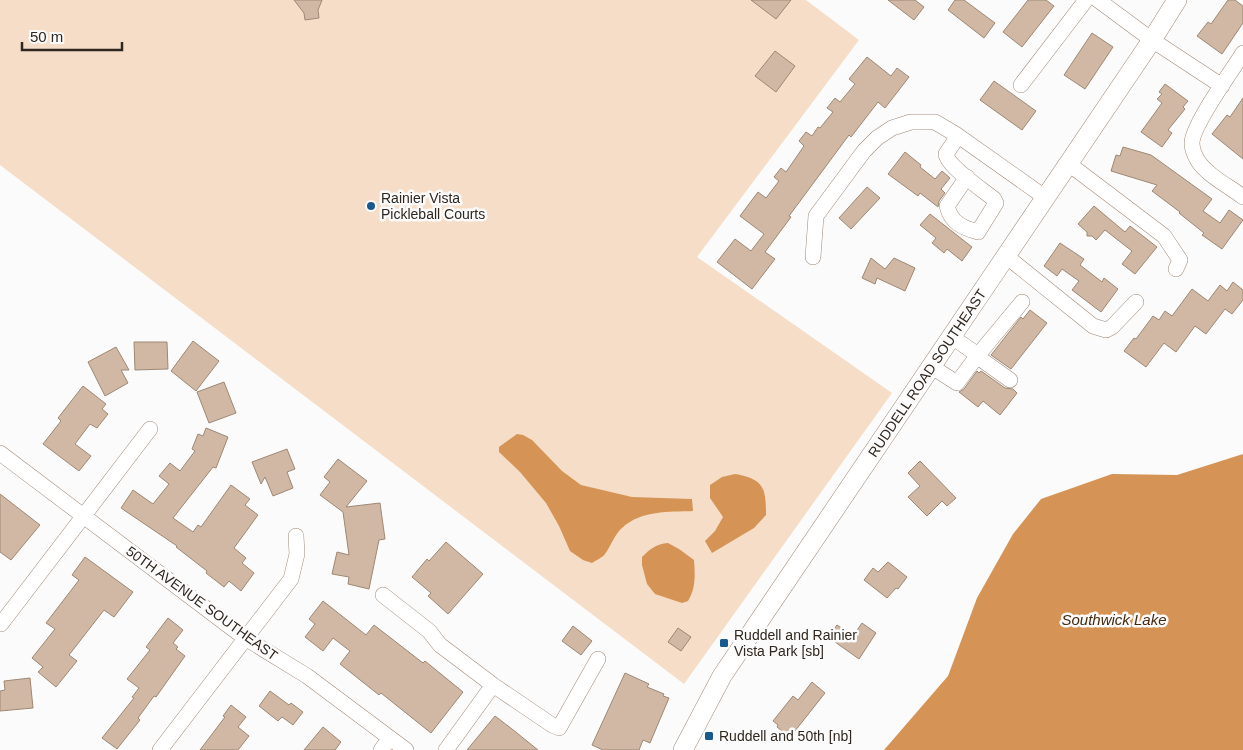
<svg xmlns="http://www.w3.org/2000/svg" width="1243" height="750" font-family="Arial,sans-serif">
<style>
.green{fill:#f6ddc7}
.water{fill:#d59455}
.building{fill:#d0b8a4;stroke:#9e8874}
.lines{fill:none;stroke-linecap:round;stroke-linejoin:round}
.minor-casing{stroke:#a08976;stroke-width:16}
.major-casing{stroke:#a08976;stroke-width:20}
.minor{stroke:#fff;stroke-width:15}
.major{stroke:#fff;stroke-width:19}
.poi-dot{fill:#18598e;stroke:#fbfbfb;stroke-width:2}
.labels{text-anchor:middle;dominant-baseline:central;stroke-width:5;stroke-linejoin:round;paint-order:stroke}
.poi-label{font-size:14px;fill:#30271f;stroke:#fbfbfb;text-anchor:start}
.street-label{font-size:14px;fill:#30271f;stroke:#fbfbfb}
.water-label{font-size:15px;font-style:italic;fill:#462b0f;stroke:#fbfbfb}
</style>
<rect width="100%" height="100%" fill="#fbfbfb"/>
<!-- green -->
<path class="green" d="M 0,0 L 806,0 L 859,40 L 697,257 L 892,393 L 684,684 L 0,165 Z"/>
<!-- water -->
<path class="water" d="M 517,434 L 523,435 L 532,440 L 562,471 L 581,485 L 632,497 L 692,499 L 693,511 C 669,512 641,510 622,528 C 614,535 611,546 605,554 C 602,558 596,560 592,563 L 583,560 L 570,551 L 559,526 L 546,503 L 520,472 L 499,452 L 499,447 Z
M 1243,454 L 1243,750 L 884,750 L 948,676 L 977,598 L 1013,534 L 1041,499 L 1112,474 L 1177,475 Z
M 735,474 C 764,479 766,488 766,515 L 754,528 L 712,553 L 705,541 L 715,531 L 723,517 L 710,498 L 710,485 L 722,477 Z
M 668,543 L 679,549 L 694,560 C 695,575 696,588 688,601 L 682,603 L 655,594 L 647,584 L 642,565 L 642,557 C 650,549 656,544 668,543 Z"/>
<!-- building -->
<path class="building" d="M 294,0 L 322,0 L 318,10 L 319,18 L 305,20 L 304,13 Z
M 751,0 L 791,0 L 776,19 Z
M 888,0 L 915,0 L 924,7 L 914,20 Z
M 955,0 L 964,0 L 995,23 L 984,38 L 948,10 Z
M 1028,0 L 1046,0 L 1054,6 L 1022,47 L 1003,32 Z
M 1228,0 L 1235,0 L 1243,6 L 1243,23 L 1222,54 L 1197,36 L 1208,22 L 1211,24 Z
M 1092,33 L 1113,47 L 1085,89 L 1064,75 Z
M 775,51 L 795,66 L 776,92 L 755,76 Z
M 867,57 L 891,76 L 897,68 L 909,77 L 885,108 L 878,102 L 851,137 L 849,135 L 789,216 L 791,217 L 765,252 L 775,259 L 752,289 L 717,262 L 735,239 L 751,251 L 764,234 L 740,216 L 758,192 L 766,198 L 779,181 L 774,177 L 781,168 L 786,172 L 804,146 L 799,141 L 806,132 L 812,136 L 818,127 L 820,128 L 833,112 L 827,108 L 835,98 L 840,102 L 855,84 L 849,79 Z
M 994,81 L 1036,111 L 1022,130 L 980,100 Z
M 1165,84 L 1188,101 L 1183,107 L 1185,109 L 1168,130 L 1172,133 L 1162,147 L 1141,132 L 1162,103 L 1157,99 L 1162,94 L 1159,92 Z
M 1243,98 L 1243,159 L 1212,134 L 1227,115 L 1230,117 Z
M 1123,147 L 1151,155 L 1212,199 L 1203,211 L 1220,223 L 1229,210 L 1243,220 L 1222,249 L 1202,235 L 1204,233 L 1179,213 L 1180,212 L 1152,191 L 1157,185 L 1111,171 L 1116,155 L 1120,156 Z
M 905,152 L 921,165 L 920,167 L 935,179 L 942,171 L 950,178 L 941,189 L 945,193 L 939,201 L 938,207 L 920,193 L 918,196 L 888,174 Z
M 867,187 L 880,198 L 851,229 L 839,218 Z
M 1094,206 L 1125,232 L 1130,226 L 1157,247 L 1135,274 L 1122,264 L 1132,251 L 1105,230 L 1096,240 L 1092,236 L 1087,236 L 1087,232 L 1078,224 Z
M 930,214 L 972,247 L 962,261 L 947,249 L 944,253 L 932,243 L 936,238 L 920,225 Z
M 1060,243 L 1084,259 L 1080,265 L 1102,282 L 1104,278 L 1118,289 L 1101,312 L 1072,290 L 1079,281 L 1062,269 L 1057,276 L 1044,266 Z
M 871,258 L 885,269 L 894,258 L 915,268 L 905,291 L 877,278 L 875,284 L 862,278 Z
M 1233,282 L 1243,290 L 1243,300 L 1232,314 L 1225,309 L 1206,334 L 1195,326 L 1176,352 L 1164,343 L 1146,367 L 1124,351 L 1134,338 L 1136,339 L 1153,316 L 1159,320 L 1165,311 L 1172,316 L 1192,289 L 1208,301 L 1220,285 L 1227,291 Z
M 1030,310 L 1047,323 L 1011,369 L 991,355 L 1021,317 L 1023,319 Z
M 193,341 L 219,361 L 196,391 L 171,371 Z
M 134,342 L 167,342 L 168,369 L 135,370 Z
M 116,347 L 129,370 L 121,370 L 128,383 L 105,396 L 88,362 Z
M 977,371 L 979,373 L 981,371 L 1005,388 L 1013,389 L 1017,393 L 1000,415 L 983,401 L 978,407 L 959,392 L 964,389 Z
M 224,382 L 236,413 L 209,423 L 197,392 Z
M 83,386 L 106,404 L 102,409 L 108,414 L 97,428 L 90,424 L 75,444 L 91,456 L 79,471 L 43,444 L 61,421 L 58,418 Z
M 206,428 L 228,437 L 216,468 L 213,467 L 173,518 L 193,532 L 198,525 L 201,527 L 231,485 L 250,499 L 245,505 L 258,515 L 234,548 L 246,558 L 242,563 L 254,573 L 241,591 L 229,581 L 224,587 L 206,573 L 207,571 L 176,547 L 177,546 L 121,508 L 133,490 L 153,504 L 169,484 L 159,476 L 170,463 L 180,471 L 195,451 L 192,449 L 198,434 L 203,436 Z
M 287,449 L 295,469 L 287,472 L 293,488 L 273,496 L 265,477 L 261,484 L 252,462 Z
M 338,459 L 367,481 L 346,507 L 380,503 L 385,539 L 379,540 L 369,589 L 348,584 L 349,577 L 332,574 L 337,552 L 349,555 L 343,512 L 320,495 L 330,482 L 324,477 Z
M 920,461 L 956,498 L 947,506 L 942,501 L 927,516 L 908,497 L 920,486 L 908,473 Z
M 0,494 L 40,525 L 11,560 L 0,552 Z
M 446,542 L 483,574 L 448,614 L 428,596 L 431,593 L 412,577 L 427,559 L 429,561 Z
M 85,557 L 133,592 L 114,617 L 104,610 L 69,655 L 77,661 L 56,687 L 38,672 L 43,667 L 32,658 L 55,629 L 46,623 L 79,580 L 72,575 Z
M 888,562 L 907,577 L 898,589 L 896,588 L 887,598 L 864,580 L 873,568 L 878,572 Z
M 323,601 L 366,635 L 374,625 L 423,663 L 425,661 L 463,692 L 431,733 L 381,693 L 379,695 L 340,664 L 350,651 L 333,638 L 323,651 L 305,637 L 315,624 L 309,619 Z
M 168,618 L 183,630 L 173,643 L 178,647 L 176,649 L 185,656 L 156,697 L 154,696 L 138,718 L 140,720 L 117,749 L 102,738 L 134,698 L 132,697 L 139,688 L 127,679 L 150,650 L 146,647 Z
M 862,623 L 876,633 L 859,659 L 828,637 L 837,625 L 853,636 Z
M 573,626 L 592,641 L 581,655 L 562,641 Z
M 678,628 L 691,637 L 681,651 L 668,642 Z
M 625,673 L 649,684 L 647,687 L 664,694 L 663,696 L 669,698 L 650,743 L 643,740 L 639,750 L 603,750 L 592,745 Z
M 30,678 L 33,708 L 0,711 L 0,691 L 5,690 L 4,681 Z
M 812,682 L 825,693 L 791,736 L 787,735 L 777,727 L 778,725 L 773,721 L 793,696 L 798,700 Z
M 270,691 L 289,705 L 291,703 L 303,712 L 293,725 L 282,717 L 278,721 L 259,706 Z
M 231,705 L 246,717 L 238,727 L 249,736 L 238,750 L 200,750 L 225,717 L 223,716 Z
M 495,716 L 512,729 L 538,750 L 467,750 Z
M 323,727 L 341,742 L 335,750 L 304,750 Z"/>
<g class="lines">
<!-- minor casing -->
<g class="minor-casing">
<path id="minor" d="M 1098,0 L 1152,40 L 1222,86
M 1243,53 C 1232,71 1192,125 1192,143 C 1192,150 1195,156 1198,161 C 1208,176 1229,186 1243,197
M 1021,85 L 1086,0
M 958,136 L 946,154 C 948,167 983,190 994,199 L 996,203 L 978,232 C 963,228 951,223 947,206 L 967,177
M 1069,164 L 1164,236 L 1180,260 L 1176,269
M 1006,256 L 1093,326 L 1106,330 L 1112,327 L 1136,302
M 813,257 L 816,216 L 864,151 L 877,138 L 892,128 L 911,122 L 935,122 L 957,135 L 1046,198
M 952,337 L 978,355 L 1022,302
M 932,367 L 957,383 L 978,355 L 982,360 L 1010,380
M 0,453 L 245,638 L 307,676 L 406,750
M 383,595 L 429,631 L 440,645 L 493,685 L 552,725 L 559,728 L 598,659
M 1,624 L 150,429
M 160,750 L 291,579 L 297,554 L 296,536
M 381,750 L 390,738
M 446,750 L 493,685"/>
</g>
<!-- major casing -->
<g class="major-casing">
<path id="major" d="M 683,750 L 722,676 L 1152,40 L 1177,0"/>
</g>
<!-- minor -->
<use href="#minor" class="minor"/>
<!-- major -->
<use href="#major" class="major"/>
</g>
<!-- markers -->
<g class="poi-dot">
<circle cx="371" cy="206" r="5"/>
<rect x="719" y="638" width="10" height="10" rx="2.5"/>
<rect x="704" y="731" width="10" height="10" rx="2.5"/>
</g>
<g class="labels">
<!-- poi labels -->
<g class="poi-label">
<text x="381" y="198">Rainier Vista<tspan x="381" dy="16">Pickleball Courts</tspan></text>
<text x="734" y="635">Ruddell and Rainier<tspan x="734" dy="16">Vista Park [sb]</tspan></text>
<text x="719" y="736">Ruddell and 50th [nb]</text>
</g>
<!-- street labels -->
<g class="street-label">
<text transform="translate(927 373) rotate(-56)">RUDDELL ROAD SOUTHEAST</text>
<text transform="translate(202 603) rotate(36)">50TH AVENUE SOUTHEAST</text>
</g>
<!-- water labels -->
<g class="water-label">
<text x="1114" y="619">Southwick Lake</text>
</g>
</g>
<!-- scale -->
<path d="M22 42v8h100v-8" fill="none" stroke="#30271f" stroke-width="2.5"/>
<text x="30" y="42" font-size="15" fill="#30271f" stroke="#fbfbfb" stroke-width="4" paint-order="stroke">50 m</text>
</svg>
